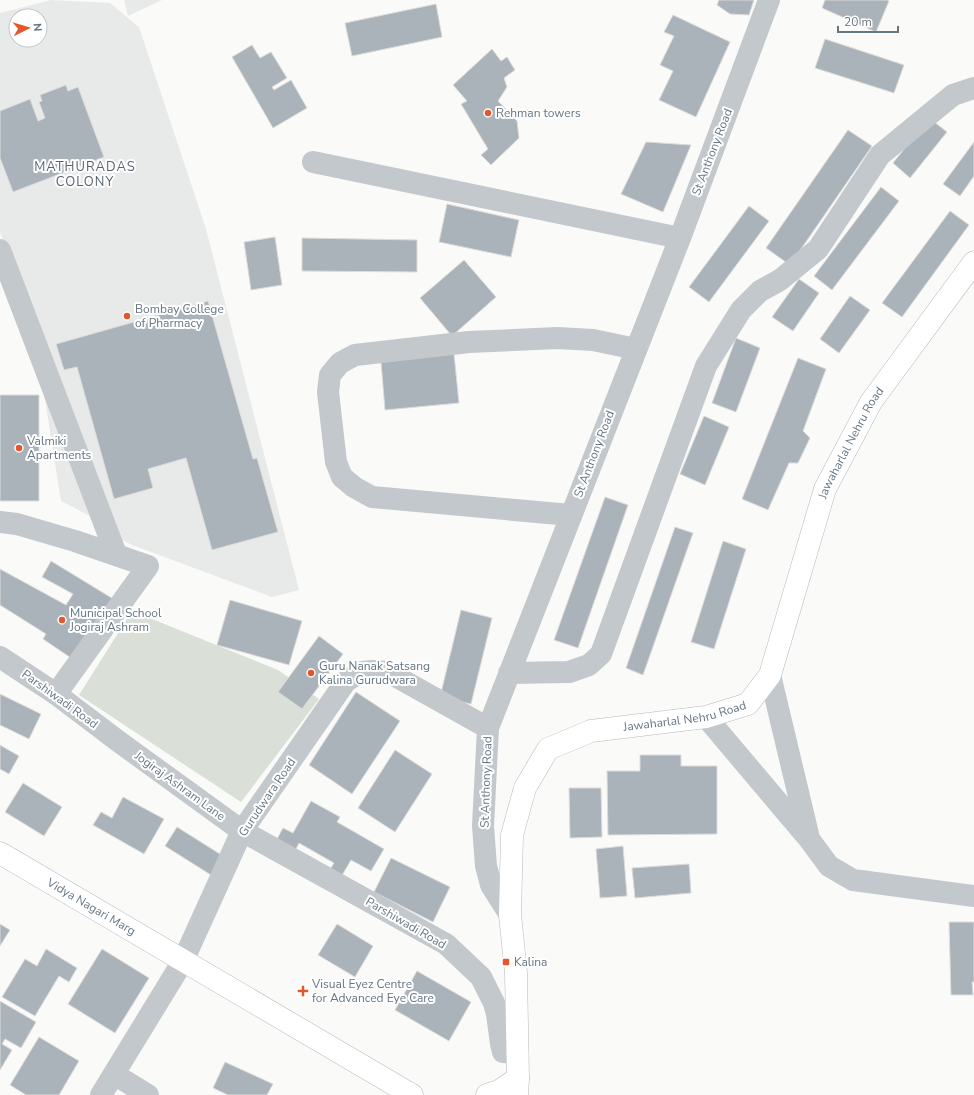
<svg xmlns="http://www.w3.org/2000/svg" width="974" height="1095" font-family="'Nunito Sans',sans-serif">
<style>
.built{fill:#e8e9e9;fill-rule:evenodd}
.green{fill:#dadfd7}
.building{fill:#aab3b9;stroke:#dcdcda}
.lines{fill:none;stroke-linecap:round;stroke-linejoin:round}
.major-casing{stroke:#b5babe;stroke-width:23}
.minor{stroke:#c3c8cc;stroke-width:22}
.major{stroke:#fff;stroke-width:22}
.poi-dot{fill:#e4572e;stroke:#fff;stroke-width:1.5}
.labels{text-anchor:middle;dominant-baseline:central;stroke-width:4;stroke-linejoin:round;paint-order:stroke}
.poi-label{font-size:12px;fill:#657683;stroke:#fff;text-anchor:start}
.street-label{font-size:12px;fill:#657683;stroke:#fff}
.neighbourhood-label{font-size:13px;letter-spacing:1px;fill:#57646e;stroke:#fff}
</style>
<rect width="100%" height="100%" fill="#fafaf8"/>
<!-- built -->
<path class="built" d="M 51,0 L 110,3 L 139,27 L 206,229 L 299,590 L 272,597 L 132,545 L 115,536 L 90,516 L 61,501 L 40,368 L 12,264 L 0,232 L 0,13 ZM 16,16 L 40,16 L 40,40 L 16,40 Z
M 124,0 L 162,0 L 128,16 Z"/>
<!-- green -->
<path class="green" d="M 132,611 L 278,670 L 319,699 L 241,802 L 79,695 Z"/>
<!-- building -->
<path class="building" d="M 719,0 L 754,0 L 749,15 L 730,14 L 717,5 Z
M 825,0 L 887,0 L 889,1 L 876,32 L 822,8 Z
M 436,4 L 442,37 L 352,56 L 345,23 Z
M 673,15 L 730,42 L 696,117 L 659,100 L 673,71 L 660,65 L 674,36 L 664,32 Z
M 825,39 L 904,65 L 894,93 L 815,68 Z
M 252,45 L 260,58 L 271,52 L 287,78 L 272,87 L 274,90 L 291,80 L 307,108 L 273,128 L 232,57 Z
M 492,49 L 501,61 L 507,57 L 515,70 L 504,78 L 507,87 L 498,101 L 517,121 L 519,138 L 491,165 L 481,155 L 488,149 L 461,104 L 467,101 L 453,85 Z
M 66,85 L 68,91 L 78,87 L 104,157 L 13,192 L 0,158 L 0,111 L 30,99 L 38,121 L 45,118 L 39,102 L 42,101 L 40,95 Z
M 929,118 L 947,132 L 910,178 L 893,163 Z
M 848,130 L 872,146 L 790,265 L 766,248 Z
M 646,142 L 691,145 L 663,212 L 621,194 Z
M 974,142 L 974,176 L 960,196 L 943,184 Z
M 881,187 L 899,201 L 832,290 L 814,276 Z
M 447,204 L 519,220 L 511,257 L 439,242 Z
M 749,206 L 769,221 L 709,302 L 689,287 Z
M 950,211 L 969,225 L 902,317 L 882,303 Z
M 275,237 L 282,285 L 251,290 L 244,242 Z
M 302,238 L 417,240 L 417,272 L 302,271 Z
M 464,260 L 496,297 L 452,336 L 420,298 Z
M 799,279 L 819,293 L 793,331 L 772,317 Z
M 850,296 L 870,310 L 839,353 L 820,339 Z
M 208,301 L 253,459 L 257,458 L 278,532 L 212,550 L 186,458 L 148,469 L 153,488 L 114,499 L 77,367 L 64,370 L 56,344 Z
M 736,338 L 760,348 L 736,412 L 712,403 Z
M 454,354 L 459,403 L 385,410 L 381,362 Z
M 798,358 L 826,369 L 803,431 L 810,438 L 798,463 L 789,463 L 768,510 L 742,499 Z
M 0,395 L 39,395 L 39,501 L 0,501 Z
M 704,416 L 729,427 L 705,485 L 680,474 Z
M 605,497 L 628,505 L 578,648 L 554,640 Z
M 675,527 L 693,533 L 643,675 L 626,668 Z
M 723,541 L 746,549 L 714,649 L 691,642 Z
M 51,561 L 115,600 L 74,660 L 43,639 L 46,634 L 0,605 L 0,569 L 66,605 L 73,594 L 42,577 Z
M 230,600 L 302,621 L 289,665 L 217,645 Z
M 461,610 L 492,618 L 471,704 L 440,697 Z
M 319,636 L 343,654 L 302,709 L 278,692 Z
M 356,692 L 400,721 L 352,794 L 309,765 Z
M 0,694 L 41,714 L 29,739 L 0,725 Z
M 0,745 L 19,756 L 9,774 L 0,769 Z
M 395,750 L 432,774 L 395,832 L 358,808 Z
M 640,755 L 681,755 L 681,766 L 717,766 L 717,834 L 608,835 L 607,771 L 640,771 Z
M 23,783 L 62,807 L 44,836 L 5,812 Z
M 569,788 L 601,788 L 602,837 L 570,838 Z
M 123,797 L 164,819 L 144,854 L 93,825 L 101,812 L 112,818 Z
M 311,801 L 340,817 L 337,822 L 384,849 L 371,871 L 351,860 L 341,877 L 329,871 L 334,863 L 299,843 L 295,851 L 276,841 L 283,828 L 293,833 Z
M 177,827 L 223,856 L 211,875 L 165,846 Z
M 623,846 L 627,896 L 600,898 L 596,849 Z
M 391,858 L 450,887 L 433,922 L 374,892 Z
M 689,864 L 691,893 L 635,898 L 632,868 Z
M 949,922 L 974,922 L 974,982 L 972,982 L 973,995 L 951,995 Z
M 0,924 L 10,930 L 0,946 Z
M 337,924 L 373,946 L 355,977 L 318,955 Z
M 46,949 L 77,968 L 69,982 L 59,976 L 35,1016 L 2,997 L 25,959 L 37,966 Z
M 102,949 L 149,978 L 115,1033 L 68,1004 Z
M 417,971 L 471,1002 L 449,1041 L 395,1010 Z
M 0,1001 L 36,1022 L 21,1048 L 5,1039 L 2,1044 L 12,1050 L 0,1070 Z
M 39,1037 L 79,1061 L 59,1095 L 26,1095 L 10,1085 Z
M 225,1062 L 273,1084 L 267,1095 L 228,1095 L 213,1088 Z"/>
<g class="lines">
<!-- major casing -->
<g class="major-casing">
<g id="major">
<path id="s1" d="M 0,853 L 412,1095"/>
<path d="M 487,1095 L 499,1091 L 518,1078"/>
<path id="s2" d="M 517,1095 L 518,1078 L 516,973 L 510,915 L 512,835 L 525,788 L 548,749 L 591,731 L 706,717 L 748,704 L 770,675 L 825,489 L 871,402 L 974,262"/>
</g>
</g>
<!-- minor -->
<path class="minor" d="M 313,162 L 680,238
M 0,250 L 116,554
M 570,515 L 372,497 L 354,487 L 342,477 L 336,462 L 328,392 L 330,375 L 340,363 L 355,355 L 469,342 L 557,338 L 593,340 L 636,349
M 0,522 L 17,524 L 75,541 L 148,566 L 56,694
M 0,657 L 56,694 L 118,741 L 242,831 L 446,944 L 481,977 L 494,1003 L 497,1014 L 501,1044 L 503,1052 L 518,1053
M 509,673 L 569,672 L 589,665 L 601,654 L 706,366 L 741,310 L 760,291 L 780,280 L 818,249 L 880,155 L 953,95 L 974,88
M 770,675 L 808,834
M 706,717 L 809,839 L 829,866 L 853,880 L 974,896
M 510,915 L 491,885 L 486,866 L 483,826 L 488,728 L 680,238 L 769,0
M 114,1074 L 148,1095
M 101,1095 L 183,961 L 242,831 L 346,681 L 362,672 L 373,671 L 388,672 L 488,728"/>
<!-- major -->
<use href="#major" class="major"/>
</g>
<!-- markers -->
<g class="poi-dot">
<circle cx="488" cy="113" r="4"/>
<circle cx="127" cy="316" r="4"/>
<circle cx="19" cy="448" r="4"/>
<circle cx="62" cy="620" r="4"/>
<circle cx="311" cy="673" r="4"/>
<rect x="502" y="958" width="8" height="8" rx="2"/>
<path d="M301 985h4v4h4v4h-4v4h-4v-4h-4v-4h4z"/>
</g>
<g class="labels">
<!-- poi labels -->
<g class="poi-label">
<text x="496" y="113">Rehman towers</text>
<text x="135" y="309">Bombay College<tspan x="135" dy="14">of Pharmacy</tspan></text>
<text x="27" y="441">Valmiki<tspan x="27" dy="14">Apartments</tspan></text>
<text x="70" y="613">Municipal School<tspan x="70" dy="14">Jogiraj Ashram</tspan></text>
<text x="319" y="666">Guru Nanak Satsang<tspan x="319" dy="14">Kalina Gurudwara</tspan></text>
<text x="514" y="962">Kalina</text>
<text x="312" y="984">Visual Eyez Centre<tspan x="312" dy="14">for Advanced Eye Care</tspan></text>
</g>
<!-- street labels -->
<g class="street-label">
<text transform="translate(712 152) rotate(-69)">St Anthony Road</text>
<text stroke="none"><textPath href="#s2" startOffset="844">Jawaharlal Nehru Road</textPath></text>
<text transform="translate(594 454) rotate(-69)">St Anthony Road</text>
<text transform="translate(60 699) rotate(36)">Parshiwadi Road</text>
<text stroke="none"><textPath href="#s2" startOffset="496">Jawaharlal Nehru Road</textPath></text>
<text transform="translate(486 782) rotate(-88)">St Anthony Road</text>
<text transform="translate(180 786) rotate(36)">Jogiraj Ashram Lane</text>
<text transform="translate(267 797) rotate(-56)">Gurudwara Road</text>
<text stroke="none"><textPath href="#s1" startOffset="106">Vidya Nagari Marg</textPath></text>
<text transform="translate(406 923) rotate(30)">Parshiwadi Road</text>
</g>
<!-- neighbourhood labels -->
<g class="neighbourhood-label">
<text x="85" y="167">MATHURADAS<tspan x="85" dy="15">COLONY</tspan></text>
</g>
</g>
<!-- north arrow -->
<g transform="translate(28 28) rotate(85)"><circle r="19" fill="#ffffff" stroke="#c1c8cd"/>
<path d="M0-3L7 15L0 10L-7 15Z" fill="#e4572e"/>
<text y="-6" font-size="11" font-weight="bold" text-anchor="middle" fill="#657683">N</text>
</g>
<!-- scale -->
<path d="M838 26v6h60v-6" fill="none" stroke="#657683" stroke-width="2"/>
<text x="844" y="26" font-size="12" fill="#657683" stroke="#ffffff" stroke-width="3" paint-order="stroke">20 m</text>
</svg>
